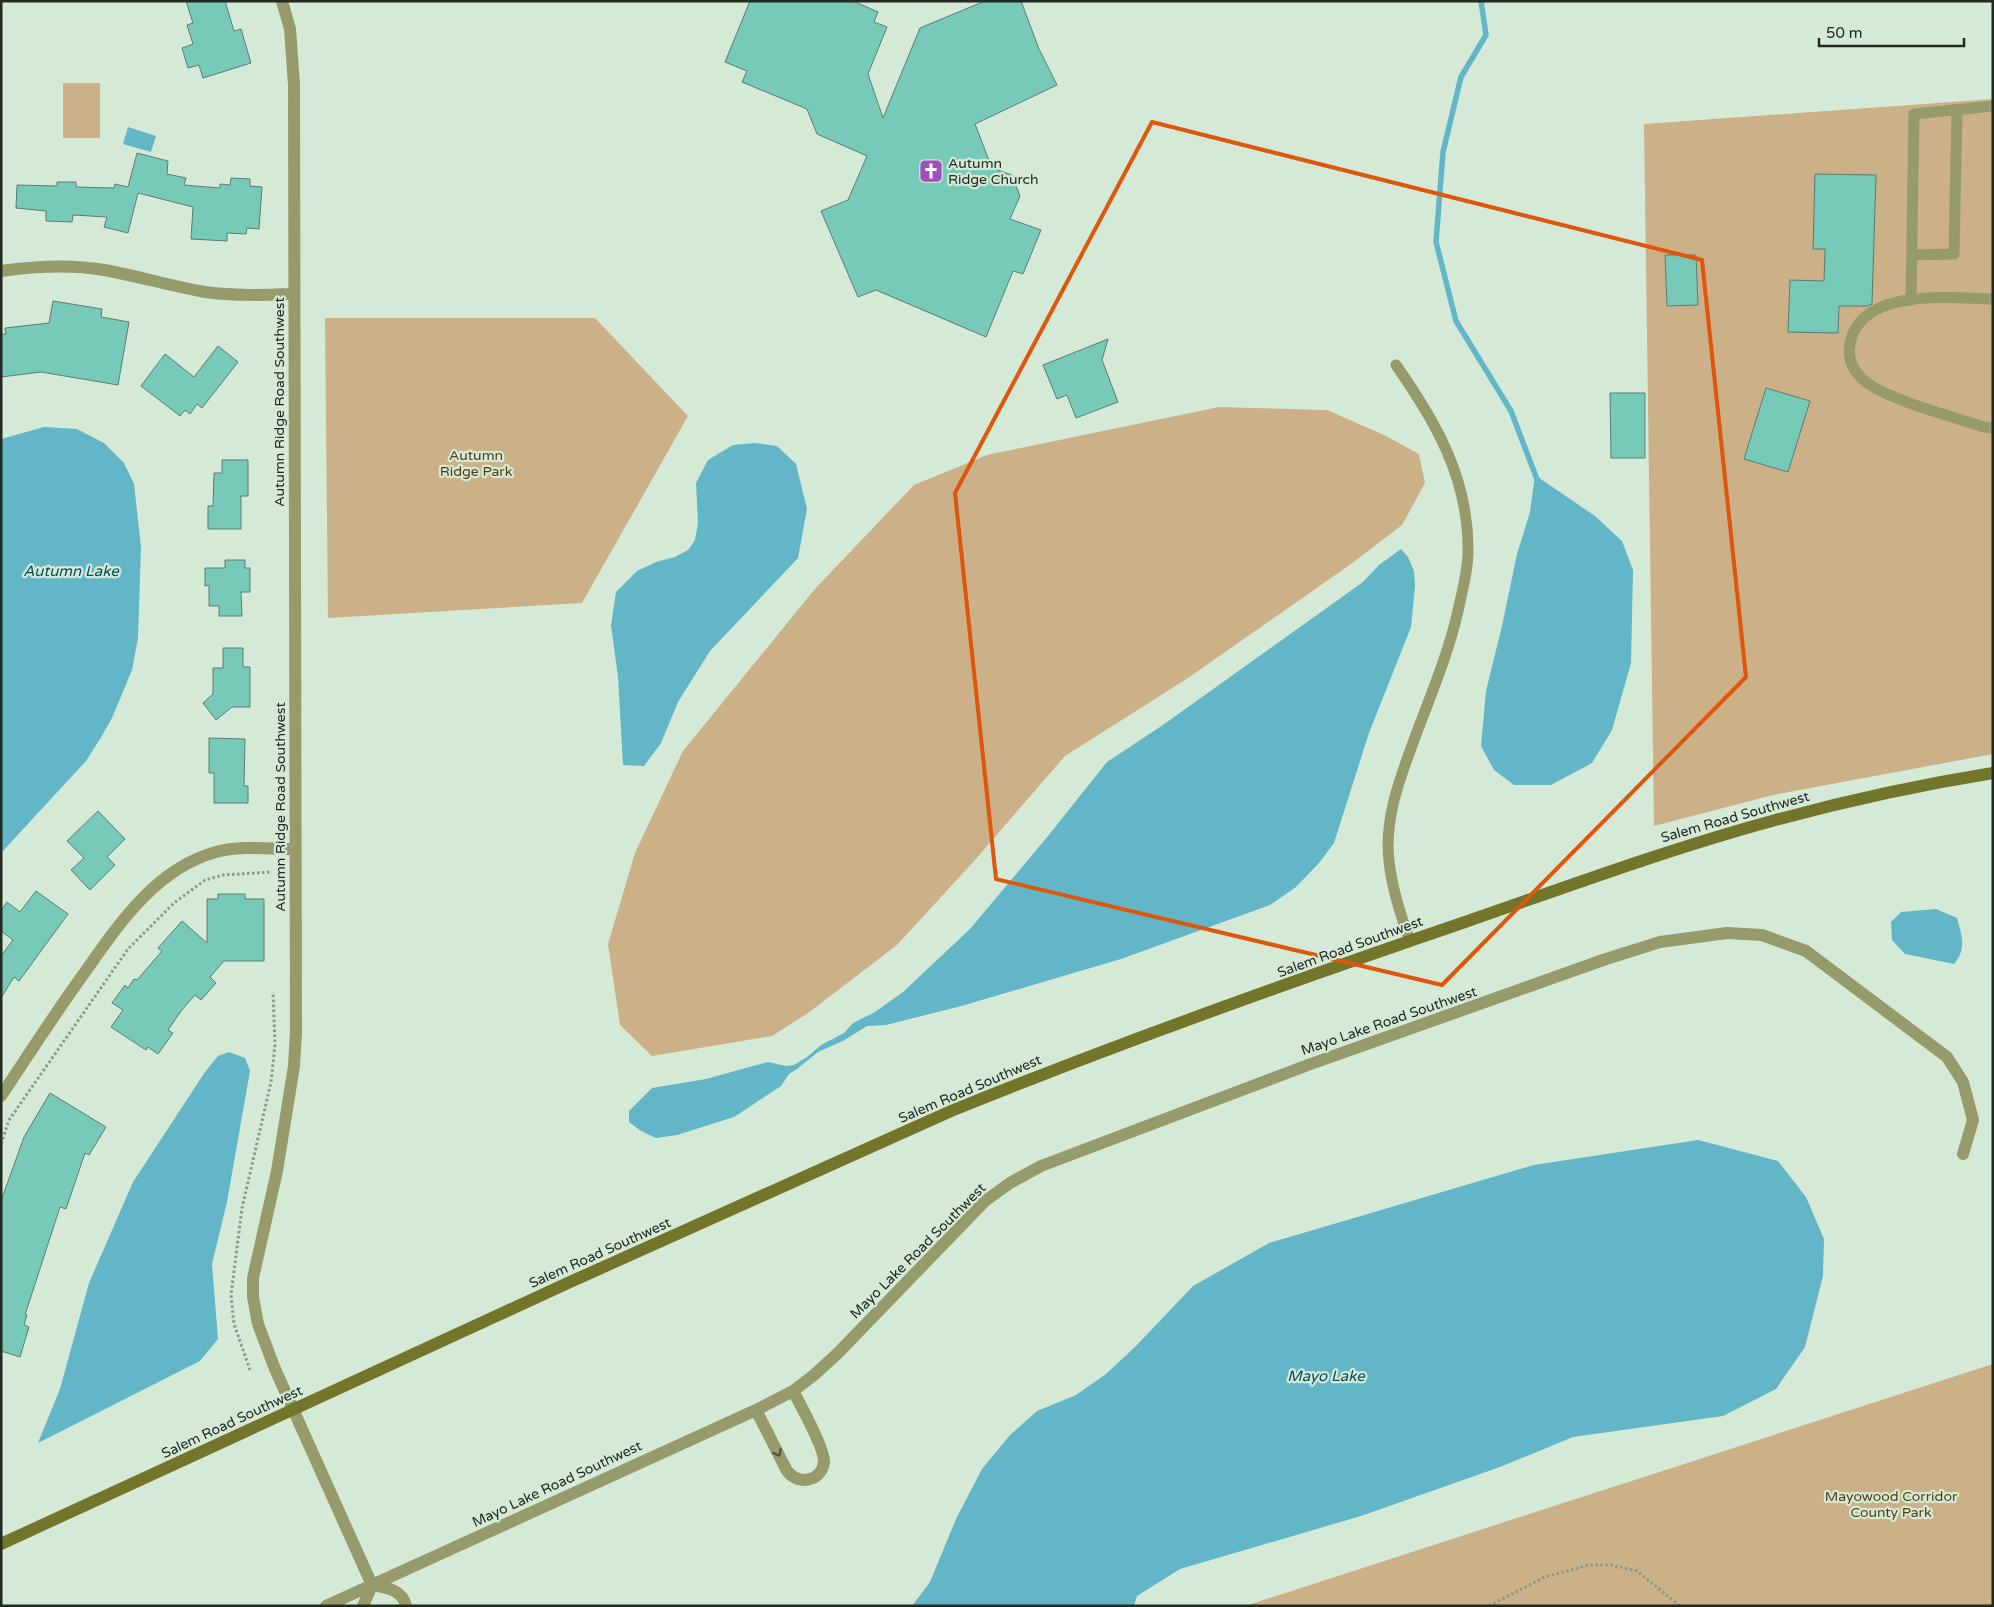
<svg xmlns="http://www.w3.org/2000/svg" width="1994" height="1607" font-family="'Varela Round',sans-serif">
<style>
.green{fill:#cbb088}
.water{fill:#63b5c8}
.lines{fill:none;stroke-linecap:round;stroke-linejoin:round}
.stream{stroke:#63b5c8;stroke-width:5.5}
.building{fill:#77c9b8;stroke:#5d7b74}
.path{stroke:#8a998a;stroke-width:3;stroke-dasharray:2.5 2.5;stroke-linecap:butt}
.service{stroke:#979a6b;stroke-width:11}
.minor{stroke:#979a6b;stroke-width:12}
.secondary{stroke:#72752a;stroke-width:12}
.oneway{stroke:#4b513c}
.marked{fill:none;stroke:#de570d;stroke-width:4;stroke-linejoin:round}
.labels{text-anchor:middle;dominant-baseline:central;stroke-width:4.5;stroke-linejoin:round;paint-order:stroke}
.poi-label{font-size:14px;fill:#222a22;stroke:#d5ead6;text-anchor:start}
.street-label{font-size:14px;fill:#222a22;stroke:#d5ead6}
.park-label{font-size:14px;fill:#573e12;stroke:#d5ead6}
.water-label{font-size:15px;font-style:italic;fill:#03505d;stroke:#d5ead6}
</style>
<rect width="100%" height="100%" fill="#d5ead6"/>
<!-- green -->
<path class="green" d="M 63,83 L 100,83 L 100,138 L 63,138 Z
M 1993,99 L 1993,754 L 1773,795 L 1654,826 L 1644,124 Z
M 325,318 L 595,318 L 688,416 L 582,603 L 328,618 Z
M 1219,407 L 1327,410 L 1384,435 L 1419,454 L 1425,483 L 1402,525 L 1351,564 L 1188,678 L 1065,756 L 975,860 L 897,945 L 808,1013 L 772,1036 L 652,1056 L 620,1025 L 608,944 L 635,853 L 683,751 L 814,590 L 914,485 L 987,455 Z
M 1993,1364 L 1993,1606 L 1245,1606 Z"/>
<!-- water -->
<path class="water" d="M 128,127 L 156,136 L 151,152 L 123,144 Z
M 44,427 L 77,429 L 104,443 L 124,463 L 134,484 L 141,547 L 138,638 L 132,670 L 112,718 L 100,739 L 86,761 L 1,853 L 1,439 Z
M 754,443 L 777,446 L 796,464 L 807,509 L 798,558 L 710,651 L 678,702 L 661,743 L 644,766 L 623,765 L 618,677 L 611,625 L 616,592 L 637,571 L 656,562 L 675,557 L 688,550 L 695,540 L 698,523 L 696,483 L 708,460 L 733,445 Z
M 1535,475 L 1595,516 L 1622,541 L 1633,570 L 1631,663 L 1612,730 L 1592,763 L 1551,785 L 1514,785 L 1494,770 L 1481,746 L 1486,691 L 1502,626 L 1517,554 L 1530,512 Z
M 1401,549 L 1408,557 L 1414,571 L 1415,586 L 1411,627 L 1369,733 L 1334,843 L 1319,863 L 1296,887 L 1270,905 L 1121,959 L 965,1005 L 886,1025 L 867,1026 L 843,1041 L 818,1052 L 797,1069 L 789,1074 L 781,1086 L 734,1117 L 677,1135 L 656,1138 L 641,1131 L 629,1122 L 629,1111 L 652,1088 L 706,1079 L 768,1062 L 786,1066 L 794,1065 L 807,1057 L 821,1045 L 844,1033 L 853,1023 L 875,1012 L 903,992 L 970,929 L 1048,836 L 1107,762 L 1163,725 L 1363,582 L 1379,565 Z
M 1936,909 L 1957,918 C 1962,936 1967,948 1954,964 L 1905,954 L 1892,940 L 1891,922 L 1901,912 Z
M 229,1052 L 245,1058 L 250,1071 L 227,1202 L 212,1264 L 218,1339 L 200,1361 L 38,1443 L 60,1389 L 89,1283 L 133,1182 L 205,1072 L 218,1056 Z
M 1698,1140 L 1778,1161 L 1806,1197 L 1824,1239 L 1823,1276 L 1805,1347 L 1776,1389 L 1723,1416 L 1573,1437 L 1500,1467 L 1361,1516 L 1180,1569 L 1137,1596 L 1134,1606 L 912,1606 L 930,1582 L 956,1519 L 982,1469 L 1010,1435 L 1037,1411 L 1076,1395 L 1106,1374 L 1135,1347 L 1193,1286 L 1269,1243 L 1534,1165 Z"/>
<g class="lines">
<!-- stream -->
<path class="stream" d="M 1481,1 L 1486,35 L 1461,77 L 1443,152 L 1436,242 L 1456,321 L 1511,411 L 1538,482"/>
</g>
<!-- building -->
<path class="building" d="M 186,1 L 225,1 L 234,31 L 241,29 L 251,63 L 203,78 L 199,65 L 188,68 L 182,48 L 193,44 L 187,25 L 193,23 Z
M 750,1 L 853,1 L 878,12 L 874,22 L 887,27 L 868,74 L 883,118 L 920,28 L 985,1 L 1021,1 L 1039,49 L 1057,85 L 975,124 L 992,168 L 1012,175 L 1020,196 L 1010,219 L 1041,230 L 1023,274 L 1013,271 L 986,337 L 876,290 L 858,297 L 821,211 L 848,200 L 867,156 L 817,134 L 807,109 L 742,82 L 747,71 L 725,62 Z
M 137,153 L 168,161 L 167,174 L 186,178 L 184,185 L 220,188 L 220,184 L 230,185 L 231,178 L 250,179 L 250,186 L 262,187 L 259,229 L 247,228 L 246,234 L 227,233 L 227,241 L 191,239 L 193,207 L 138,193 L 128,233 L 104,227 L 107,217 L 73,215 L 72,222 L 46,221 L 46,211 L 16,208 L 17,185 L 57,186 L 57,182 L 76,182 L 76,187 L 114,188 L 115,184 L 128,187 Z
M 1815,174 L 1876,175 L 1872,304 L 1867,306 L 1839,306 L 1838,333 L 1788,332 L 1790,280 L 1824,281 L 1825,249 L 1813,249 Z
M 1665,255 L 1696,255 L 1698,305 L 1667,306 Z
M 53,301 L 102,309 L 101,317 L 129,322 L 118,385 L 41,372 L 1,377 L 1,334 L 6,334 L 5,328 L 49,323 Z
M 1108,339 L 1102,360 L 1118,402 L 1076,418 L 1067,395 L 1057,399 L 1043,365 Z
M 218,346 L 238,362 L 202,408 L 197,404 L 190,414 L 185,410 L 180,416 L 141,386 L 165,354 L 194,377 Z
M 1766,388 L 1810,401 L 1788,472 L 1744,459 Z
M 1610,393 L 1645,393 L 1645,458 L 1611,458 Z
M 222,460 L 248,460 L 248,496 L 241,496 L 241,529 L 208,529 L 208,506 L 213,506 L 214,473 L 222,473 Z
M 225,560 L 245,560 L 245,568 L 250,568 L 250,592 L 241,592 L 242,616 L 219,616 L 219,606 L 209,606 L 209,585 L 205,586 L 205,568 L 225,568 Z
M 223,648 L 243,648 L 243,667 L 250,667 L 250,707 L 232,707 L 216,720 L 203,703 L 213,694 L 213,668 L 223,668 Z
M 209,738 L 245,739 L 244,786 L 248,786 L 248,803 L 214,803 L 214,773 L 209,773 Z
M 98,811 L 125,839 L 107,857 L 115,865 L 90,890 L 71,870 L 84,858 L 67,841 Z
M 36,891 L 68,914 L 19,981 L 14,977 L 1,998 L 1,956 L 13,940 L 1,931 L 1,911 L 7,902 L 20,912 Z
M 218,894 L 245,894 L 245,899 L 264,899 L 264,961 L 224,961 L 210,977 L 216,983 L 201,1000 L 195,995 L 181,1011 L 168,1030 L 173,1033 L 158,1054 L 148,1047 L 146,1050 L 111,1027 L 123,1010 L 112,1003 L 125,985 L 128,988 L 134,979 L 137,980 L 162,951 L 158,948 L 182,921 L 207,943 L 207,899 L 218,899 Z
M 50,1093 L 106,1127 L 89,1155 L 85,1153 L 66,1209 L 60,1207 L 25,1315 L 27,1315 L 24,1325 L 29,1327 L 20,1357 L 1,1351 L 1,1201 L 24,1137 Z"/>
<g class="lines">
<!-- path -->
<path class="path" d="M 1,1144 L 9,1120 L 128,949 L 174,903 L 205,880 L 223,875 L 272,872
M 250,1370 L 234,1324 L 231,1295 L 242,1208 L 271,1082 L 275,1045 L 273,992
M 1489,1606 L 1545,1577 L 1589,1565 L 1611,1565 L 1637,1571 L 1680,1606"/>
<!-- service -->
<path class="service" d="M 1912,255 L 1954,254 L 1957,110
M 1993,299 C 1951,298 1860,287 1850,344 C 1847,361 1854,373 1867,383 C 1895,402 1951,416 1984,427 L 1993,428
M 1911,300 L 1914,114 L 1993,106
M 1396,365 C 1436,422 1469,479 1468,552 C 1468,571 1462,592 1458,611 C 1448,655 1430,697 1414,740 C 1400,778 1384,819 1389,861 C 1392,889 1400,914 1410,941"/>
<!-- minor -->
<path class="minor" d="M 282,1 L 290,29 L 294,85 L 296,1032 L 294,1066 L 277,1171 L 253,1278 L 253,1297 L 258,1324 L 275,1369 L 372,1585
M 1,271 C 36,266 70,264 104,270 C 138,276 171,286 205,292 C 234,296 264,295 293,294
M 1,1096 C 27,1057 52,1018 80,979 C 115,930 153,869 216,852 C 241,845 270,849 295,849
M 756,1410 L 787,1471 C 793,1478 800,1482 810,1479 C 818,1477 823,1470 824,1462 C 825,1449 800,1404 793,1391
M 372,1585 C 386,1588 402,1589 406,1606
M 326,1606 L 756,1410 L 793,1391 L 814,1375 L 837,1354 L 985,1201 L 1010,1183 L 1041,1166 L 1308,1065 L 1606,959 L 1660,942 L 1727,933 L 1762,935 L 1806,951 L 1947,1057 L 1963,1082 L 1973,1120 L 1963,1154
M 363,1606 L 372,1585"/>
<!-- secondary -->
<path class="secondary" d="M 1,1544 L 570,1282 L 951,1111 C 1121,1042 1295,980 1468,921 C 1569,886 1669,849 1772,821 C 1845,801 1918,785 1993,773"/>
</g>
<!-- one-way arrows -->
<defs><path id="oneway-chevron" d="M-2-3.5L2.5 0L-2 3.5" fill="none" stroke-width="1.6" stroke-linecap="round" stroke-linejoin="round" transform="scale(1.25)"/></defs>
<use class="oneway" href="#oneway-chevron" transform="translate(778 1453) rotate(63)"/>
<!-- marked area -->
<path class="marked" d="M 1152,122 L 1702,260 L 1746,677 L 1442,985 L 996,879 L 955,493 Z"/>
<!-- icons -->
<defs>
<g id="church-square" transform="scale(1.25)"><rect x="-9" y="-9" width="18" height="18" rx="4" fill="#a14fbf" stroke="#d5ead6"/><path d="M-1.2-6h2.4v3.5h3.3v2.4h-3.3V6h-2.4V-.1h-3.3v-2.4h3.3Z" fill="#fff"/></g>
</defs>
<g fill-rule="evenodd">
<use href="#church-square" x="931" y="171"/>
</g>
<g class="labels">
<!-- poi labels -->
<g class="poi-label">
<text x="948" y="163">Autumn<tspan x="948" dy="16">Ridge Church</tspan></text>
</g>
<!-- street labels -->
<g class="street-label">
<text transform="translate(279 402) rotate(-90)">Autumn Ridge Road Southwest</text>
<text transform="translate(280 807) rotate(-90)">Autumn Ridge Road Southwest</text>
<text transform="translate(1735 817) rotate(-16)">Salem Road Southwest</text>
<text transform="translate(1350 947) rotate(-20)">Salem Road Southwest</text>
<text transform="translate(1389 1021) rotate(-19)">Mayo Lake Road Southwest</text>
<text transform="translate(970 1089) rotate(-23)">Salem Road Southwest</text>
<text transform="translate(918 1251) rotate(-45)">Mayo Lake Road Southwest</text>
<text transform="translate(600 1253) rotate(-24)">Salem Road Southwest</text>
<text transform="translate(232 1422) rotate(-25)">Salem Road Southwest</text>
<text transform="translate(557 1484) rotate(-25)">Mayo Lake Road Southwest</text>
</g>
<!-- park labels -->
<g class="park-label">
<text x="476" y="455">Autumn<tspan x="476" dy="16">Ridge Park</tspan></text>
<text x="1891" y="1496">Mayowood Corridor<tspan x="1891" dy="16">County Park</tspan></text>
</g>
<!-- water labels -->
<g class="water-label">
<text x="71" y="571">Autumn Lake</text>
<text x="1326" y="1376">Mayo Lake</text>
</g>
</g>
<!-- border -->
<rect width="1994" height="1607" fill="none" stroke="#222a22" stroke-width="5"/>
<!-- scale -->
<path d="M1819 38v8h145v-8" fill="none" stroke="#222a22" stroke-width="2.5"/>
<text x="1826" y="38" font-size="15" fill="#222a22" stroke="#d5ead6" stroke-width="4" paint-order="stroke">50 m</text>
</svg>
